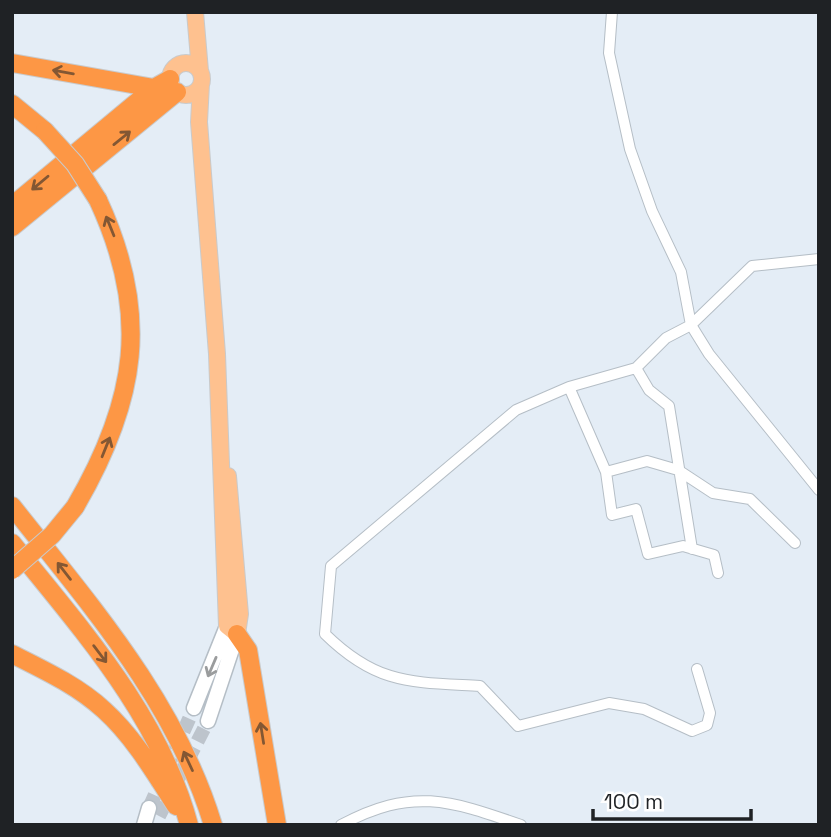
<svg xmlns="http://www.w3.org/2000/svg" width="831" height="837" font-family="'Space Grotesk',sans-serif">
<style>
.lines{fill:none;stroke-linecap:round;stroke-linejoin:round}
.secondary-tunnel{stroke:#bdc4cc;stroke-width:14;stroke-dasharray:14 7;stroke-linecap:butt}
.minor-casing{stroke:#b5bec6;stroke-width:12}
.secondary-casing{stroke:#b5bec6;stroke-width:17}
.primary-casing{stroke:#c9cacb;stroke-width:18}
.motorway-casing{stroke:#c9cacb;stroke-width:20}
.minor{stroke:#fff;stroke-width:10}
.secondary{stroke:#fff;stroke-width:14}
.primary{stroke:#fec18f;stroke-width:16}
.motorway{stroke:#fd9745;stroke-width:18}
.motorway-bridge-casing{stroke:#c9cacb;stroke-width:20;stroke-linecap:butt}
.motorway-bridge{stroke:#fd9745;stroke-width:18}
.oneway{stroke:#835733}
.oneway2{stroke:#9a9c9d}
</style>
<rect width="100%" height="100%" fill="#e4edf6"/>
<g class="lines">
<!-- secondary-tunnel -->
<path class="secondary-tunnel" d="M 149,808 L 194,708
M 159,816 L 208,721"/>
<!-- minor casing -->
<g class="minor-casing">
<path id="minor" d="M 612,12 L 609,53 L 630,149 L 652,211 L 681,272 L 691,325 L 709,354 L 819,490
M 636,368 L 649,390 L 669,406 L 692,549
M 569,387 L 606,472 L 612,515 L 636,509 L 648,554 L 683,546 L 714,555 L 718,573
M 606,472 L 647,461 L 678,470 L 713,493 L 750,499 L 795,543
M 697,669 L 710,713 L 707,725 L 692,731 L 644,709 L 609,703 L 518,726 L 480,686 C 411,682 377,685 325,634 L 331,566 L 516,410 L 569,387 L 636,368 L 666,338 L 691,325 L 752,266 L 819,259
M 341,825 C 412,787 449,800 521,825"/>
</g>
<!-- secondary casing -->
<g class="secondary-casing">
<path id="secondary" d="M 194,708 L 227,626
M 208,721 L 237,634
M 144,825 L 149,808"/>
</g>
<!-- primary casing -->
<g class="primary-casing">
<path id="primary" d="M 195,12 L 200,71
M170 79a16 16 0 1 1 32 0a16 16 0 1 1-32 0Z
M 201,84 L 199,122 L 217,354 L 227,626 L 237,634
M 228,476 L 240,614 L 237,634"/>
</g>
<!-- motorway casing -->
<g class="motorway-casing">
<path id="motorway" d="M 12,63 L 154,88
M 12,104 L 45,131
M 12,206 L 154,88 L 170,79
M 12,227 L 177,92
M 12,506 C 90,605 176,702 213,825
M 75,507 C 137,401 151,314 98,200
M 12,543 C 81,629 160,716 189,825
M 237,634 L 248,650 L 277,825
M 12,654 C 44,670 78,686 104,710 C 133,736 155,773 176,806"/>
</g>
<!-- minor -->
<use href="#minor" class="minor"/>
<!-- secondary -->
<use href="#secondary" class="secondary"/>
<!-- primary -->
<use href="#primary" class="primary"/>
<!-- motorway -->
<use href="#motorway" class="motorway"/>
<!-- motorway-bridge casing -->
<g class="motorway-bridge-casing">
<path id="motorway-bridge" d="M 45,131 L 75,164 L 98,200
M 12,570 L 52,535 L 75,507"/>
</g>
<!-- motorway-bridge -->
<use href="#motorway-bridge" class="motorway-bridge"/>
</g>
<!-- one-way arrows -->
<defs><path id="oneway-shaft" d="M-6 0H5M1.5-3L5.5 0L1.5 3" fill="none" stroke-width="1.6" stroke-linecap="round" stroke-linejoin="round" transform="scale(1.75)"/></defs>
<g class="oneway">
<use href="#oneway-shaft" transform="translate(63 72) rotate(-170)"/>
<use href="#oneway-shaft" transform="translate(122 138) rotate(-39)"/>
<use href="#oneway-shaft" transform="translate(40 183) rotate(140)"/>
<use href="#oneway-shaft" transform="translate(110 226) rotate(-112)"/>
<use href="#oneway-shaft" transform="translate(106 447) rotate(-68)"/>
<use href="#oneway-shaft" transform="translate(64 571) rotate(-128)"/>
<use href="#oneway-shaft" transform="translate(100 654) rotate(53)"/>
<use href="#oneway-shaft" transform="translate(262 733) rotate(-99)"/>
<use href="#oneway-shaft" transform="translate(188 761) rotate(-115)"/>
</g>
<use class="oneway2" href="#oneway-shaft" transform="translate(212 667) rotate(113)"/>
<!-- border -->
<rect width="831" height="837" fill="none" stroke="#1f2225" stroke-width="28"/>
<!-- scale -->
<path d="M593 809v10h158v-10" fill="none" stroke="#1f2225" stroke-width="3.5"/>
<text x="604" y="809" font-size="21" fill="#1f2225" stroke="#ffffff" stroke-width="5" paint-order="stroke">100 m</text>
</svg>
